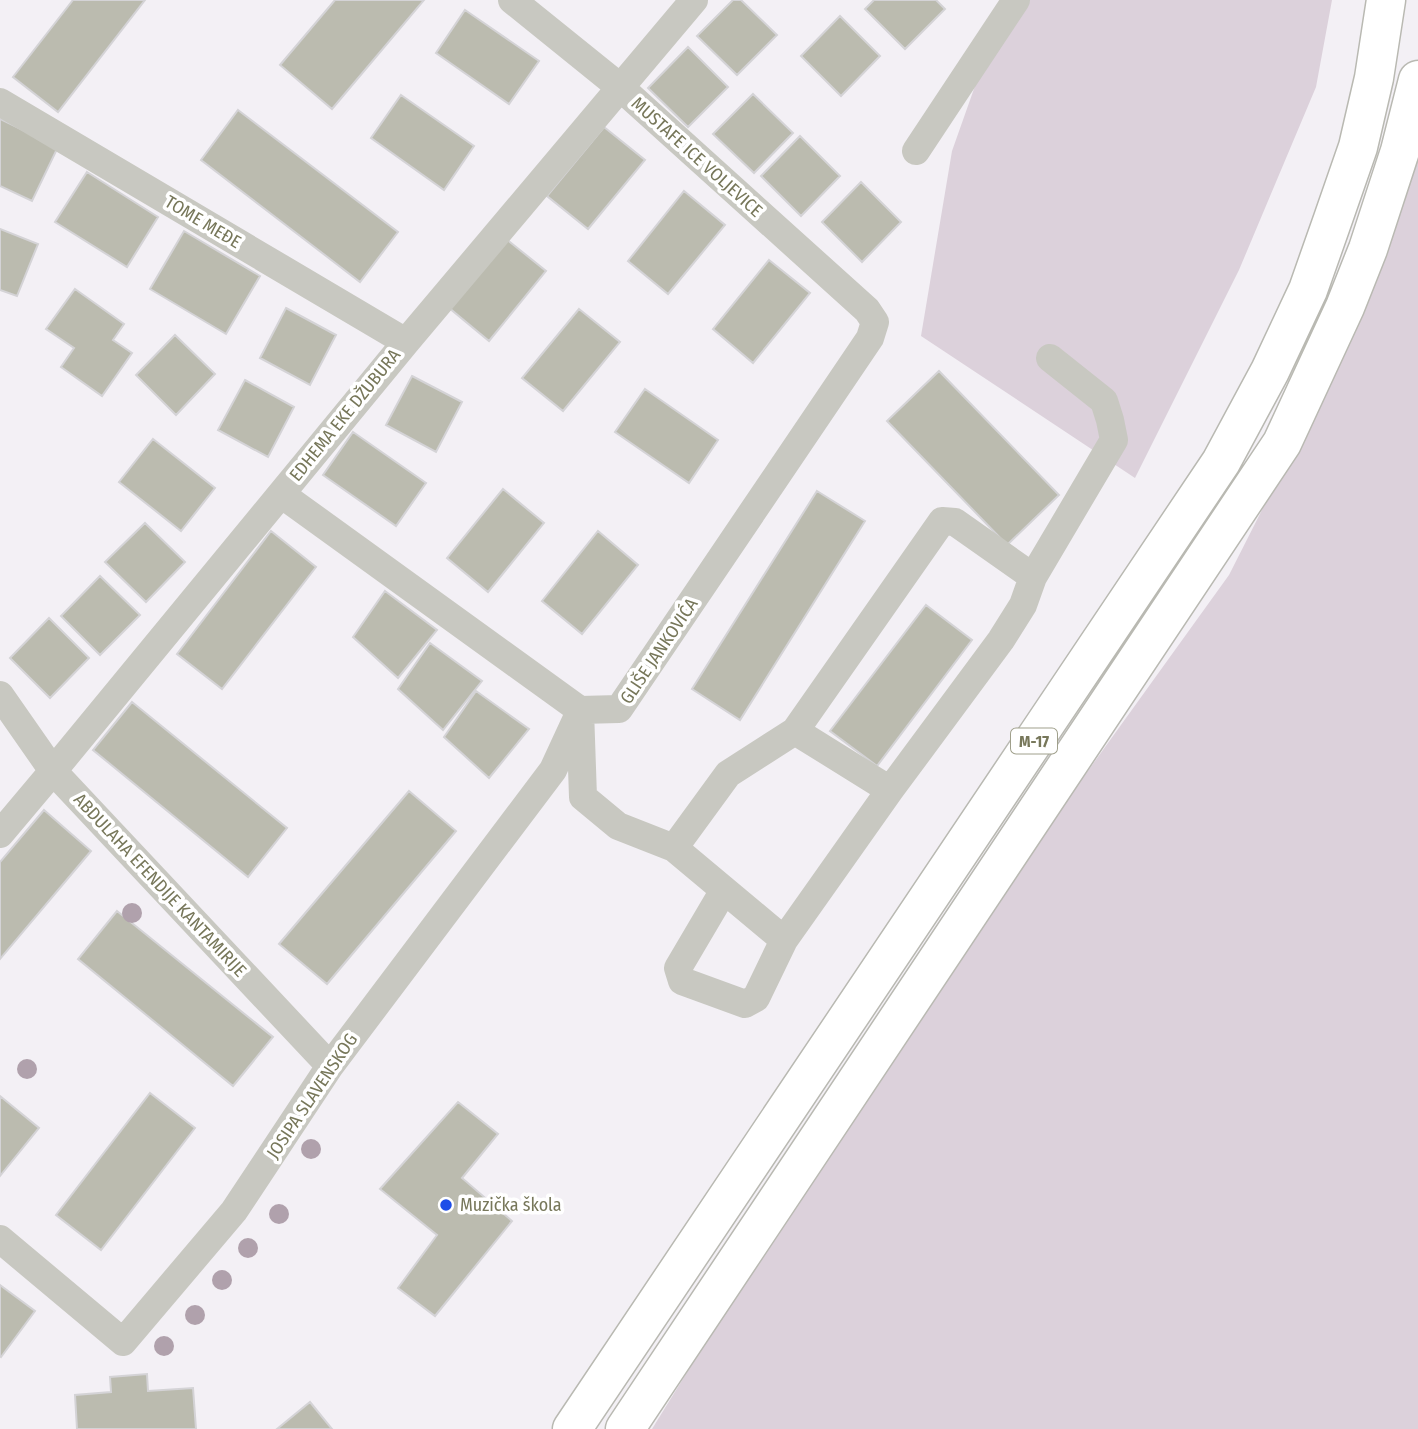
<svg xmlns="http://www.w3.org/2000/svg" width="1418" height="1429" font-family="'Fira Sans Condensed',sans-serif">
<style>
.green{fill:#dcd1db}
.building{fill:#bbbbaf;stroke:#d4d3d6;stroke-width:2}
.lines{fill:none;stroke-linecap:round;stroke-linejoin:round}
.highway-casing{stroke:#b9b9b2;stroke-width:41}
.minor{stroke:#c8c8c1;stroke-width:28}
.highway{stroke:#fff;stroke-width:38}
.tree{fill:#b0a1ac}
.poi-dot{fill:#1d4de8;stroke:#fff;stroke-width:2.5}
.labels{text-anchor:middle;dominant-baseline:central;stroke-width:7;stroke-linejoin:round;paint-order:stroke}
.shield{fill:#fff;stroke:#a0a08c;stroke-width:2}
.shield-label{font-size:16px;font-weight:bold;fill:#77775a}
.street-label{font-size:18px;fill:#77775a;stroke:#fff}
.poi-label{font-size:18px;fill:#77775a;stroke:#fff;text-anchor:start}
</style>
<rect width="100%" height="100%" fill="#f3f0f5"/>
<!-- green -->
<path class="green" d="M 1009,0 L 1332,0 L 1316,87 L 1239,270 L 1135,478 L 921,336 L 952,151 L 1004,4 Z
M 1418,131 L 1418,1429 L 652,1429 L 736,1293 L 1041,836 L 1229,575 L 1337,362 Z"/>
<!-- building -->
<path class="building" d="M 73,0 L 145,0 L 58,112 L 13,77 Z
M 335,0 L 424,0 L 332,109 L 280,65 Z
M 733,0 L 741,0 L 777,35 L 737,75 L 697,36 Z
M 874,0 L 936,0 L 945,9 L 905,49 L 865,9 Z
M 465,10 L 539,61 L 509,104 L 436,53 Z
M 840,16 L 880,56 L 841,96 L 801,56 Z
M 688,47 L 728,87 L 688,127 L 648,88 Z
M 753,94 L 793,133 L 754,173 L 713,134 Z
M 401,95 L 474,146 L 444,190 L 371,138 Z
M 238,110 L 398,232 L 360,282 L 201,160 Z
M 0,119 L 58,147 L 32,201 L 0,186 Z
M 604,127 L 645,160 L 588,229 L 547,196 Z
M 800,136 L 840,176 L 801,216 L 761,176 Z
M 87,172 L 158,217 L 127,267 L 55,222 Z
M 861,182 L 901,222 L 862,262 L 822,222 Z
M 684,191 L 725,225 L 668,294 L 628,261 Z
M 0,229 L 38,244 L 17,296 L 0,290 Z
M 184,231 L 260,276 L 226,334 L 150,289 Z
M 505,238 L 546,271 L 489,341 L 448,307 Z
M 769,260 L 810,293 L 753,363 L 713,329 Z
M 75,289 L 124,324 L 113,340 L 132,353 L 102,396 L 61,367 L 74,348 L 46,329 Z
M 286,308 L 336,335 L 310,385 L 260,358 Z
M 579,309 L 620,342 L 563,411 L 522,378 Z
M 175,335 L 215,374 L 176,415 L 136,375 Z
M 939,371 L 1059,495 L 1007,545 L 887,421 Z
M 412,376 L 462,402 L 436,452 L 386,425 Z
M 245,380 L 294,407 L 268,457 L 218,430 Z
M 645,389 L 718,440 L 689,483 L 615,432 Z
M 353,432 L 426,483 L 396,526 L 323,475 Z
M 153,439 L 215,488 L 181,531 L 119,482 Z
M 503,489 L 544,523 L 488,592 L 447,558 Z
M 817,491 L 865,521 L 740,720 L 692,689 Z
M 145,523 L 185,562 L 146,602 L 105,562 Z
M 271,531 L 316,567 L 222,689 L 177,654 Z
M 598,531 L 638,565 L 582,634 L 542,601 Z
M 100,576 L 140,615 L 100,655 L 61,616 Z
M 385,591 L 437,630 L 398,678 L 353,637 Z
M 926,605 L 972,640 L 877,766 L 830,731 Z
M 49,618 L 89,658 L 50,698 L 10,658 Z
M 430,643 L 482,681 L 443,730 L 398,689 Z
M 476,691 L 529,729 L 489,778 L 444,737 Z
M 132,702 L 287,828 L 248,877 L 93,750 Z
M 409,791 L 456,831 L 327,984 L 279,944 Z
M 44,810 L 91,851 L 0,959 L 0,862 Z
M 117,911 L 273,1037 L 233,1086 L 78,959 Z
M 150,1093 L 195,1128 L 101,1250 L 56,1215 Z
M 0,1096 L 39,1128 L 0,1176 Z
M 458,1102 L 498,1134 L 462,1178 L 512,1221 L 435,1316 L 398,1288 L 437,1235 L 380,1189 Z
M 0,1285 L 35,1311 L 1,1357 L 0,1356 Z
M 147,1374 L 148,1391 L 193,1388 L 196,1429 L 77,1429 L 75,1395 L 111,1392 L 110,1377 Z
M 310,1402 L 332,1429 L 277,1429 Z"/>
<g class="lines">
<!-- highway casing -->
<g class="highway-casing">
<path id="highway" d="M 572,1429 L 1221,462 L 1270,371 L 1308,290 L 1333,219 L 1358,147 L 1374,78 L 1386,0
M 625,1429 L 1282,443 L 1345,307 L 1368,249 L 1400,151 L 1418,80"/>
</g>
<!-- minor -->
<path class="minor" d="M 0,102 L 406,342
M 916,151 L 1016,0
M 281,494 L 580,710 L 619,709 L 870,338 L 875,322 L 867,310 L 621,88 L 512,0
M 1033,577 L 1114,440 L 1110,420 L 1104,401 L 1050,358
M 0,695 L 53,771 L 330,1066
M 580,710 L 583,797 L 618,826 L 674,848 L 728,774 L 795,731 L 942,521 L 955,522 L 1033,577 L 1023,605 L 1001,640 L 890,790 L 795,731
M 0,834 L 53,771 L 406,342 L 694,0
M 674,848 L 784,940
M 724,890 L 678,968 L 682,981 L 745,1004 L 756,998 L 784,940 L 890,790
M 0,1239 L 123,1342 L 234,1211 L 330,1066 L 553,770 L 578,716"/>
<!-- highway -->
<use href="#highway" class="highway"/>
</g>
<!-- trees -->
<g class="tree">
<circle cx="132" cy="913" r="10"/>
<circle cx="27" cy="1069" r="10"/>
<circle cx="311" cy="1149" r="10"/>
<circle cx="279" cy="1214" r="10"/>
<circle cx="248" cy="1248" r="10"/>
<circle cx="222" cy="1280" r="10"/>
<circle cx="195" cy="1315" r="10"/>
<circle cx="164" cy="1346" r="10"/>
</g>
<!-- markers -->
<circle class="poi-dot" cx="446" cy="1205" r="7"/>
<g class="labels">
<!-- shield labels -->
<rect class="shield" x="1011" y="728.5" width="46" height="25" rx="5"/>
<g class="shield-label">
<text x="1034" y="741">M-17</text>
</g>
<!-- street labels -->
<g class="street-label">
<text transform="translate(697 157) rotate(42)">MUSTAFE ICE VOLJEVICE</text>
<text transform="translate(203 222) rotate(31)">TOME MEĐE</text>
<text transform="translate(345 415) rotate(-51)">EDHEMA EKE DŽUBURA</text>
<text transform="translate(659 651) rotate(-56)">GLIŠE JANKOVIĆA</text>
<text transform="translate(160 885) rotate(47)">ABDULAHA EFENDIJE KANTAMIRIJE</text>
<text transform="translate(312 1096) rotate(-56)">JOSIPA SLAVENSKOG</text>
</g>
<!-- poi labels -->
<g class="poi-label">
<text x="460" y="1205">Muzička škola</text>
</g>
</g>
</svg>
